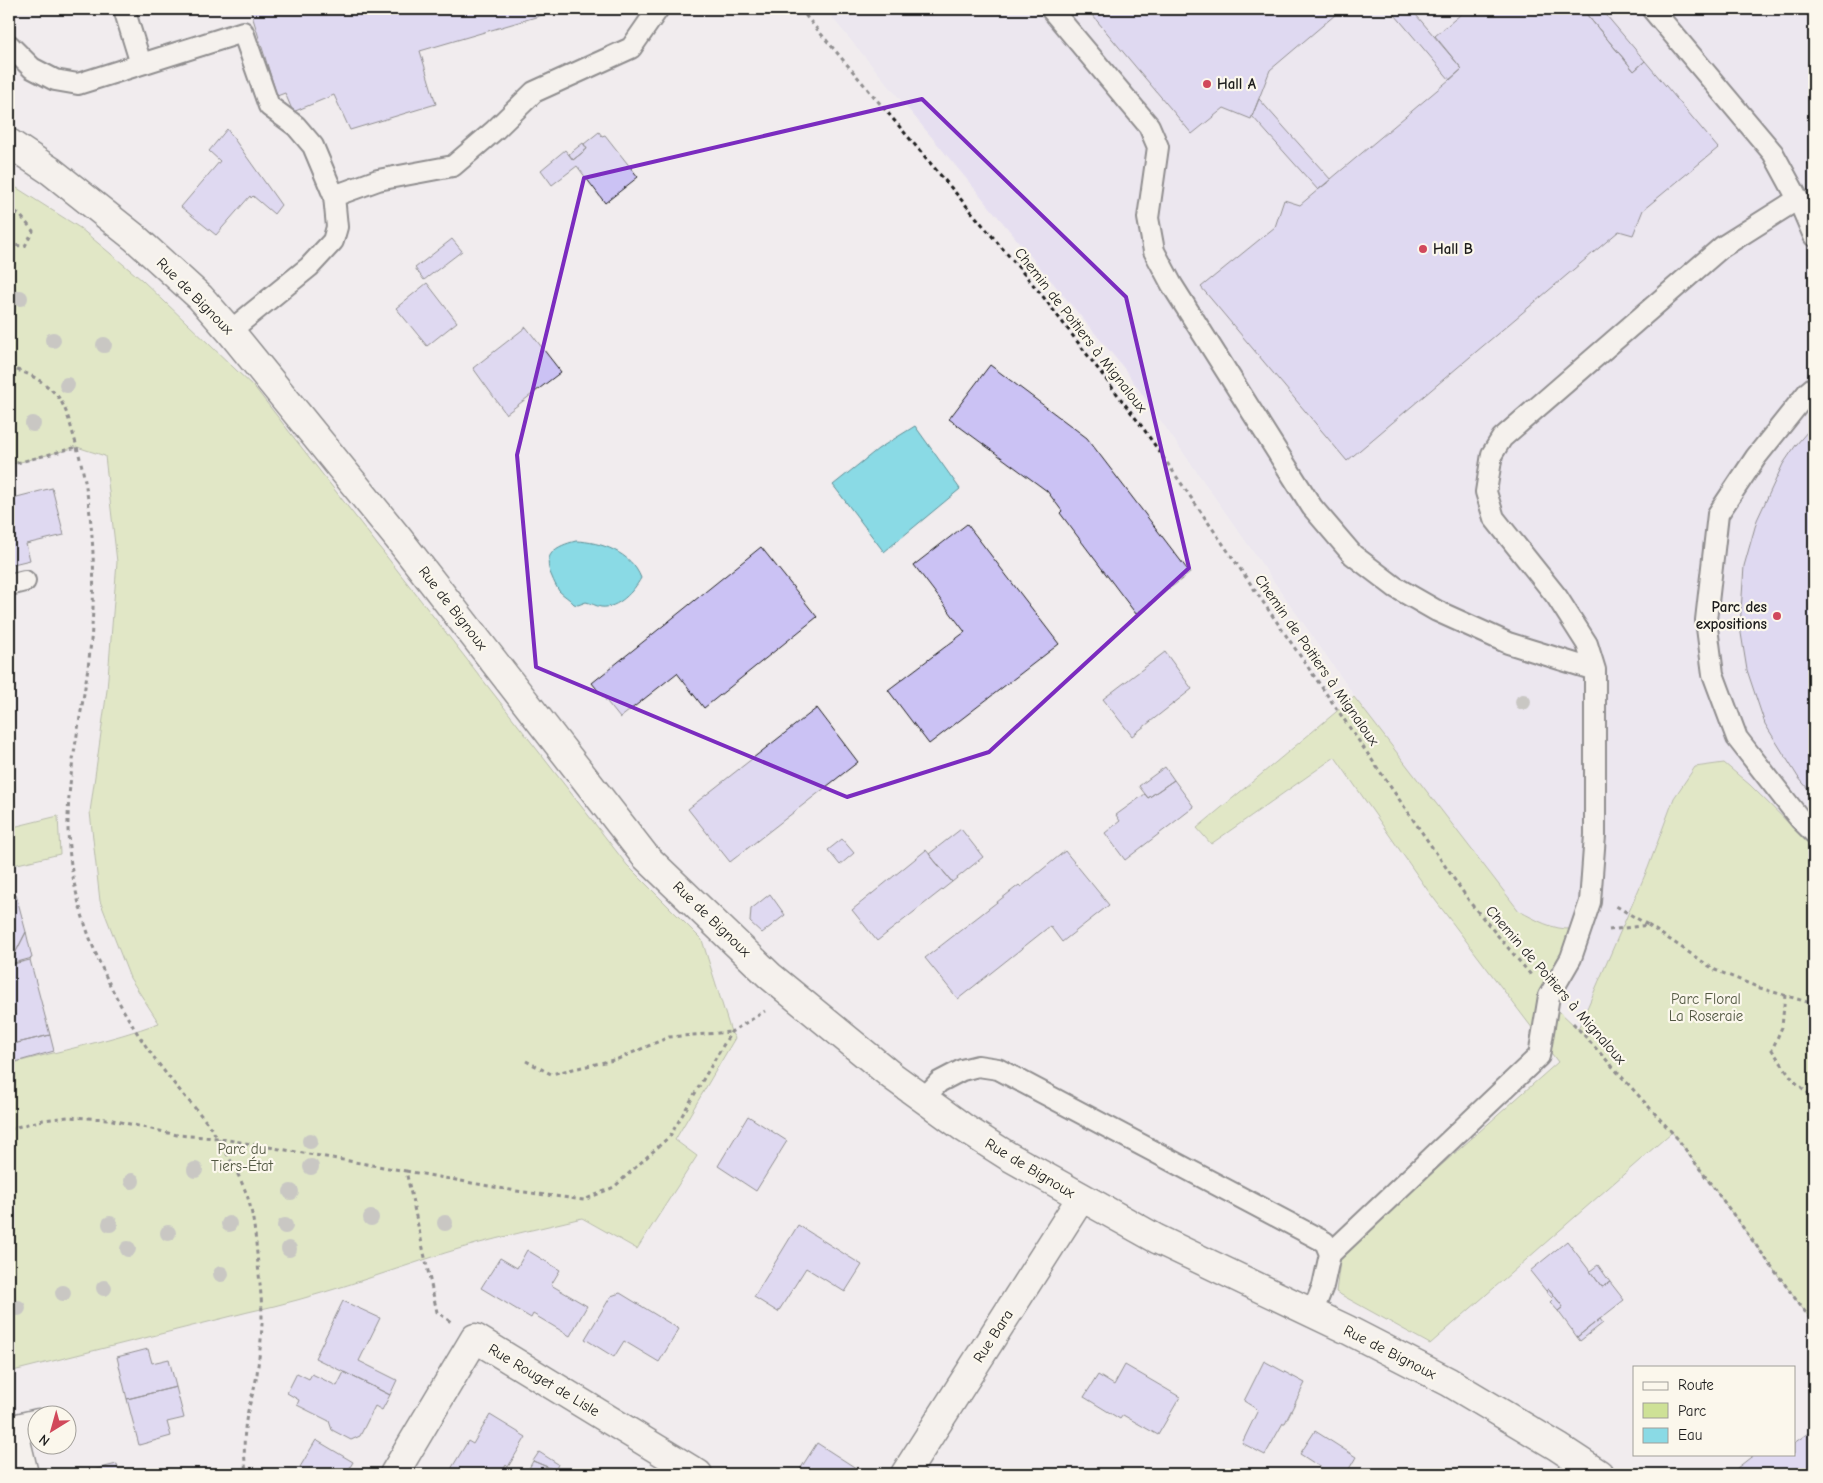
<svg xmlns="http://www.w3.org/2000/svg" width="1823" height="1483" font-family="'Comic Neue',sans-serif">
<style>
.built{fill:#e6dff0}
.green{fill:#cee196;stroke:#757e59}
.water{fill:#8adae5;stroke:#5e8e95}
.building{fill:#cbc2f4;stroke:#1c1c1c}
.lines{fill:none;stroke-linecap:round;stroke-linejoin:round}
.lane-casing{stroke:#1c1c1c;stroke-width:24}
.street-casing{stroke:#1c1c1c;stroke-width:31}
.secondary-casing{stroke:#1c1c1c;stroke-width:31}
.path{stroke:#1c1c1c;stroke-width:3;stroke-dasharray:4 4;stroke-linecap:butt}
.lane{stroke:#fbf7ec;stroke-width:20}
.street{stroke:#fbf7ec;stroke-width:28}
.secondary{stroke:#fbf7ec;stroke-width:28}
.tree{fill:#999a8f}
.marked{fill:none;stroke:#7b2cbf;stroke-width:4;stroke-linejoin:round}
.poi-dot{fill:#d1495b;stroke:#fbf7ec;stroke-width:2}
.labels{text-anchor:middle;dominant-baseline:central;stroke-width:4.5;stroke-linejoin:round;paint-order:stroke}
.poi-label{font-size:15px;font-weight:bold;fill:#1c1c1c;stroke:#fbf7ec;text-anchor:start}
.street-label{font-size:15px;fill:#1c1c1c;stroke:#fbf7ec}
.park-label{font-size:15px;fill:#515741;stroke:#fbf7ec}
</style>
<rect width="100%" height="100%" fill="#f1ecee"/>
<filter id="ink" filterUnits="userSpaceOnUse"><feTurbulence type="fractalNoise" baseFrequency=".02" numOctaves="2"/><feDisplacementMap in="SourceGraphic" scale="10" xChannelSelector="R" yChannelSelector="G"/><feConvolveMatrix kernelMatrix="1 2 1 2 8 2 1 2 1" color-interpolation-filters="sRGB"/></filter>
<g filter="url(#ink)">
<!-- built -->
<path class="built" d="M 825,9 L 1814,9 L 1814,1157 L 1610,1052 L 1557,983 L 1123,367 Z"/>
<!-- green -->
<path class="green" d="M 9,183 L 80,228 L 142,280 L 256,389 L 627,865 L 702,940 L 731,1032 L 735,1038 L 675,1140 L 697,1156 L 637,1249 L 582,1218 C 537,1229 490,1239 445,1253 C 380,1274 315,1298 248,1312 L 9,1372 L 9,1064 C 59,1051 110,1041 159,1023 L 130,978 L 100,901 L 90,812 L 107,690 L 117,562 L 105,456 L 77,447 L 9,465 Z
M 1354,697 L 1519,911 C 1536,920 1553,930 1572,929 L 1568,944 L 1541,994 L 1578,1029 L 1648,868 L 1674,798 L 1695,767 L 1724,763 L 1750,785 L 1814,848 L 1814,1324 L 1672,1132 L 1430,1344 L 1336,1292 L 1341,1254 L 1558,1062 L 1429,892 L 1335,757 L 1211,844 L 1197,828 Z
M 58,816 L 60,854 L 9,866 L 9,828 Z"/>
<!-- water -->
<path class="water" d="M 915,426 L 960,489 L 884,552 L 833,485 L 878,449 Z
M 576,541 C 601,542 631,552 641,578 C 634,591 618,609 601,607 C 596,606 591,603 586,602 L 578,605 L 574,604 C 570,599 564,596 559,591 C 556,586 554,582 552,577 C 541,554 556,546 576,541 Z"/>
<!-- building -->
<path class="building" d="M 250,9 L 563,9 L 420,51 L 436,104 L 350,130 L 334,95 L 293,112 L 285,93 L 277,96 Z
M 1087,9 L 1342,9 L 1270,70 L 1251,119 L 1224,108 L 1192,134 Z
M 1390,9 L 1411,9 L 1462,69 L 1450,80 Z
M 1467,9 L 1582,9 L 1634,71 L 1645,61 L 1718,148 L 1643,210 L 1633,235 L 1619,231 L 1347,461 L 1201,287 L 1275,227 L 1284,200 L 1300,205 L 1462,69 L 1435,36 Z
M 1582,9 L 1601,9 L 1645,61 L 1634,71 Z
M 1259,99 L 1331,180 L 1318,190 L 1252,116 Z
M 227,129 L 281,205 L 274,214 L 253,196 L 251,198 L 250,196 L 216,235 L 181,207 L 220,161 L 209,151 Z
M 599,132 L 602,136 L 605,135 L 638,177 L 605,203 L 577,166 L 552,185 L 541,170 L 565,150 L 573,160 L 587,149 L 584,144 Z
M 583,143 L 587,149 L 573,160 L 569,154 Z
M 452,239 L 462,251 L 424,280 L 415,268 Z
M 427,283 L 457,322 L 427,346 L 396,308 Z
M 526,327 L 561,372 L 506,414 L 473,368 Z
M 990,365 L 1087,438 L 1190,573 L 1136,614 L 1060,513 L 1062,511 L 1047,491 L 949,419 Z
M 1814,424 L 1814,796 L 1798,777 L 1765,724 L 1747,670 L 1740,627 L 1744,566 L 1757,520 L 1783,464 L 1796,445 Z
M 52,488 L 64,535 L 26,544 L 30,560 L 9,565 L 9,499 Z
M 967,524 L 1059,644 L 929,744 L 888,690 L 965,632 L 914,565 Z
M 761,547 L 817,617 L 704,708 L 677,673 L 620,718 L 592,683 Z
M 1165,652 L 1192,689 L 1132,736 L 1103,699 Z
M 817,708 L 858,762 L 730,862 L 688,809 Z
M 1165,767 L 1174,780 L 1148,798 L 1139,786 Z
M 1174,780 L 1194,807 L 1125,860 L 1105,833 L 1120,821 L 1116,815 L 1145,794 L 1148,798 Z
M 961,829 L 983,857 L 952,882 L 929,854 Z
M 842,839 L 854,853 L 840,865 L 828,850 Z
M 926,850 L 952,882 L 877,941 L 852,910 Z
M 1065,851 L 1109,905 L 1062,942 L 1050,926 L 958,999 L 925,958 L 1019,885 L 1021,887 Z
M 770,894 L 785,915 L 762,933 L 750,922 L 751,909 Z
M 16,895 L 26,932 L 9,965 L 9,897 Z
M 26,932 L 32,958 L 10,964 Z
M 30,960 L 50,1035 L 9,1045 L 9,965 Z
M 50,1035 L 54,1051 L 12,1063 L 9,1045 Z
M 748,1116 L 787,1141 L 756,1191 L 718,1166 Z
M 798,1225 L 862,1265 L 845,1292 L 806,1268 L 778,1312 L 754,1297 Z
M 1567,1241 L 1602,1287 L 1610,1282 L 1624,1300 L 1577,1337 L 1558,1311 L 1563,1307 L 1549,1289 L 1546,1291 L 1530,1271 Z
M 527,1250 L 560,1270 L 551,1285 L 587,1306 L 570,1336 L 533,1314 L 531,1318 L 481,1288 L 500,1258 L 517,1268 Z
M 1598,1265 L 1610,1282 L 1602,1287 L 1590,1271 Z
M 1549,1289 L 1563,1307 L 1558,1311 L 1550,1302 L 1553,1299 L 1546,1291 Z
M 620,1293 L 679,1329 L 659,1362 L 624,1341 L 614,1357 L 585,1339 L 611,1296 Z
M 343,1301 L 380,1318 L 359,1361 L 397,1380 L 390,1395 L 315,1358 Z
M 1600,1319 L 1603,1323 L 1580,1341 L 1577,1337 Z
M 148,1349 L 152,1363 L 169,1359 L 176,1387 L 127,1399 L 117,1357 Z
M 1264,1361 L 1305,1383 L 1285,1423 L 1283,1423 L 1265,1455 L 1242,1443 L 1258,1410 L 1244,1401 Z
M 1125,1365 L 1180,1397 L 1158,1435 L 1123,1415 L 1120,1419 L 1084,1397 L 1098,1375 L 1114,1385 Z
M 344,1372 L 390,1395 L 382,1410 L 375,1406 L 360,1436 L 351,1440 L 332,1430 L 329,1421 L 297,1405 L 299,1400 L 287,1393 L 297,1373 L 309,1379 L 312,1374 L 337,1386 Z
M 176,1387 L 184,1418 L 167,1422 L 171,1436 L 139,1445 L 127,1399 Z
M 490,1415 L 526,1437 L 508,1467 L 506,1465 L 501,1474 L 448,1474 L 468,1441 L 473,1444 Z
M 1814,1429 L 1814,1474 L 1734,1474 L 1732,1472 L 1755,1454 L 1794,1454 L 1794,1443 Z
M 1315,1431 L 1356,1457 L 1346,1474 L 1331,1474 L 1300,1454 Z
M 316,1440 L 353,1462 L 346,1474 L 303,1474 L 305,1470 L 300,1467 Z
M 817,1443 L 862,1472 L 861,1474 L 797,1474 Z
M 539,1452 L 558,1464 L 556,1469 L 562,1473 L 533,1461 Z
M 533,1461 L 562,1473 L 564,1474 L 526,1474 Z
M 117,1464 L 119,1474 L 75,1474 Z"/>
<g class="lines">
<!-- lane casing -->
<g class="lane-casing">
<path id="lane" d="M 124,9 L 141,64
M 1051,9 L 1149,126 L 1158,147 L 1148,218 L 1154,251 L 1172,285 L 1312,507 L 1353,555 L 1395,587 L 1437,611 L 1508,643 L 1595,670
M 1652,9 L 1773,153 L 1798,199 L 1814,236
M 9,45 L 32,68 L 55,80 L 78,84 L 243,32 L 269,106 L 296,126 L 313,146 L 334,196
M 230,331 L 309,267 L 333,241 L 337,227 L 334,196 L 378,180 L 453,166 L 495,130 L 534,92 L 631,48 L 658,9
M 1814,387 L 1808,392 L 1756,457 L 1718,514 L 1706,620 L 1713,674 L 1737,738 L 1800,819 L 1814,833
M 9,585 L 25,581
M 924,1098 L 939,1082 L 962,1070 L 978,1066 L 998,1069 L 1325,1242 L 1330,1254 L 1323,1286 L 1312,1313
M 1330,1254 L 1539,1056 L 1549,996 L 1571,958 L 1590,902 L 1595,835 L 1595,670 L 1587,644 L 1557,597 L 1494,518 L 1486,492 L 1492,454 L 1502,438 L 1722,247 L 1798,199"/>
</g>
<!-- street casing -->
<g class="street-casing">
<path id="street" d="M 24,1474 L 13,1429 L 38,1423
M 394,1474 L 475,1338 L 698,1474
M 905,1474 L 1081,1198"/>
</g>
<!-- secondary casing -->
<g class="secondary-casing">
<path id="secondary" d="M 9,143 L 51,171 L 134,237 L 200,297 L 230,331 L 398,538 L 645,856 L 770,976 L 792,994 L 892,1076 L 964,1128 L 1008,1156 L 1157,1239 L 1348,1330 L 1449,1382 L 1558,1447 L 1599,1474"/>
</g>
<!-- path -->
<path class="path" d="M 800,9 L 1041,294 L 1143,428 L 1472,905 L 1531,975
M 9,207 L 20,215 L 33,231 L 25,246 L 9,245
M 9,368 C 28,372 46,382 59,398 C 67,410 70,424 74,437 C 93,498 96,564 92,627 C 88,696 67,760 68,829 C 70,917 114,1008 168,1076 C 181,1093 197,1109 210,1127 C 222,1143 237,1171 245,1190 C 253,1210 255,1232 257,1254 C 259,1276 262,1298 262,1320 C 262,1338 259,1356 257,1374 C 255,1388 250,1401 247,1415 C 243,1435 244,1454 246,1474
M 9,465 L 77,447
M 1648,925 L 1715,970 L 1760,988 L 1814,1004
M 1609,930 L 1648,925 L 1616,906
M 1785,995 L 1782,1027 L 1772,1050 L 1794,1081 L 1814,1098
M 1573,1023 L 1677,1138 L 1814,1324
M 526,1061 L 551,1074 L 618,1059 L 669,1037 L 731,1032
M 9,1129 L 43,1120 L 68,1117 L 108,1119 L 177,1135 L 217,1138 L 406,1171 L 437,1312 L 451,1322
M 406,1171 L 516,1191 L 584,1200 L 614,1187 L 670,1136 L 731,1032 L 765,1011"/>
<!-- lane -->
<use href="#lane" class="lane"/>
<!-- street -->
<use href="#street" class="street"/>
<!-- secondary -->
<use href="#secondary" class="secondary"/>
</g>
<!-- trees -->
<g class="tree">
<circle cx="20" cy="298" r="8"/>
<circle cx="53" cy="340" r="8"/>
<circle cx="104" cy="345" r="8"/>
<circle cx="67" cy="385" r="8"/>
<circle cx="33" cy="424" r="8"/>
<circle cx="1523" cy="702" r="8"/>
<circle cx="310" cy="1141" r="8"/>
<circle cx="311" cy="1167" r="8"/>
<circle cx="195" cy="1170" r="8"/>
<circle cx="132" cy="1181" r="8"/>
<circle cx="291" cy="1192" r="8"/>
<circle cx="371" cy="1218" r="8"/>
<circle cx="445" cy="1223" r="8"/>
<circle cx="110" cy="1224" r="8"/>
<circle cx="229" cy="1224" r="8"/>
<circle cx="285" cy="1226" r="8"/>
<circle cx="168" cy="1233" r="8"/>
<circle cx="128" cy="1249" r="8"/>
<circle cx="289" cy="1249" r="8"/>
<circle cx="221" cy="1274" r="8"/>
<circle cx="104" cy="1288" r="8"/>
<circle cx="63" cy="1293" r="8"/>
<circle cx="18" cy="1308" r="8"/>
</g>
</g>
<!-- marked area -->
<path d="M0 0H1823V1483H0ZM 922,99 L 1126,297 L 1189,568 L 989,752 L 847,797 L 536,667 L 517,455 L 584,178 Z" fill="#f1ecee" fill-opacity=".55" fill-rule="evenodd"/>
<path class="marked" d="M 922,99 L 1126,297 L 1189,568 L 989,752 L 847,797 L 536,667 L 517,455 L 584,178 Z"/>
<!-- markers -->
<g class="poi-dot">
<circle cx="1207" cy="84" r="5"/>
<circle cx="1423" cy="249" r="5"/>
<circle cx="1777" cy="616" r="5"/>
</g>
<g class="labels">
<!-- poi labels -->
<g class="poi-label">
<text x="1217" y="84">Hall A</text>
<text x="1433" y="249">Hall B</text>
<text x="1767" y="607" text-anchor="end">Parc des<tspan x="1767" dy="17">expositions</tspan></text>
</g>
<!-- street labels -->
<g class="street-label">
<text transform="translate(195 296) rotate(45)">Rue de Bignoux</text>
<text transform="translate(1081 330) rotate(52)">Chemin de Poitiers à Mignaloux</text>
<text transform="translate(453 608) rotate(52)">Rue de Bignoux</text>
<text transform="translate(1317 660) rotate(55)">Chemin de Poitiers à Mignaloux</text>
<text transform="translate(712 919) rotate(44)">Rue de Bignoux</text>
<text transform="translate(1556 985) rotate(49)">Chemin de Poitiers à Mignaloux</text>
<text transform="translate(1030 1168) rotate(31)">Rue de Bignoux</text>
<text transform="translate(993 1336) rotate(-57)">Rue Bara</text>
<text transform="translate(1390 1352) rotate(27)">Rue de Bignoux</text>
<text transform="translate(544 1380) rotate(31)">Rue Rouget de Lisle</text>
</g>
<!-- park labels -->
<g class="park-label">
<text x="1706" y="999">Parc Floral<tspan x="1706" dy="17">La Roseraie</tspan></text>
<text x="242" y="1149">Parc du<tspan x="242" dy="17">Tiers-État</tspan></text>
</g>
</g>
<!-- margin -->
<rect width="1823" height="1483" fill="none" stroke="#fbf7ec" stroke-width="30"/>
<rect x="15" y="15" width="1793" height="1453" fill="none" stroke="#1c1c1c" stroke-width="2" filter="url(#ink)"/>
<!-- legend -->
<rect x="1633" y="1366" width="162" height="90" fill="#fbf7ec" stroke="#a29f99"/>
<rect x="1643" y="1382" width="25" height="8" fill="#fbf7ec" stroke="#a29f99"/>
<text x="1678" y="1390" font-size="15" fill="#1c1c1c">Route</text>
<rect x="1643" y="1403" width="25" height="15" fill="#cee196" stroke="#a29f99"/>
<text x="1678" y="1416" font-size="15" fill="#1c1c1c">Parc</text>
<rect x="1643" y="1428" width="25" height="15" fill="#8adae5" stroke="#a29f99"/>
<text x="1678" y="1440" font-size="15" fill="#1c1c1c">Eau</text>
<!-- north arrow -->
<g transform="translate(52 1430) rotate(217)"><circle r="24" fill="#fbf7ec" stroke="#a29f99"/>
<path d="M0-4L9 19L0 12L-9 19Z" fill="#d1495b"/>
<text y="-8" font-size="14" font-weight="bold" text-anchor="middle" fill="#1c1c1c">N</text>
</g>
</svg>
